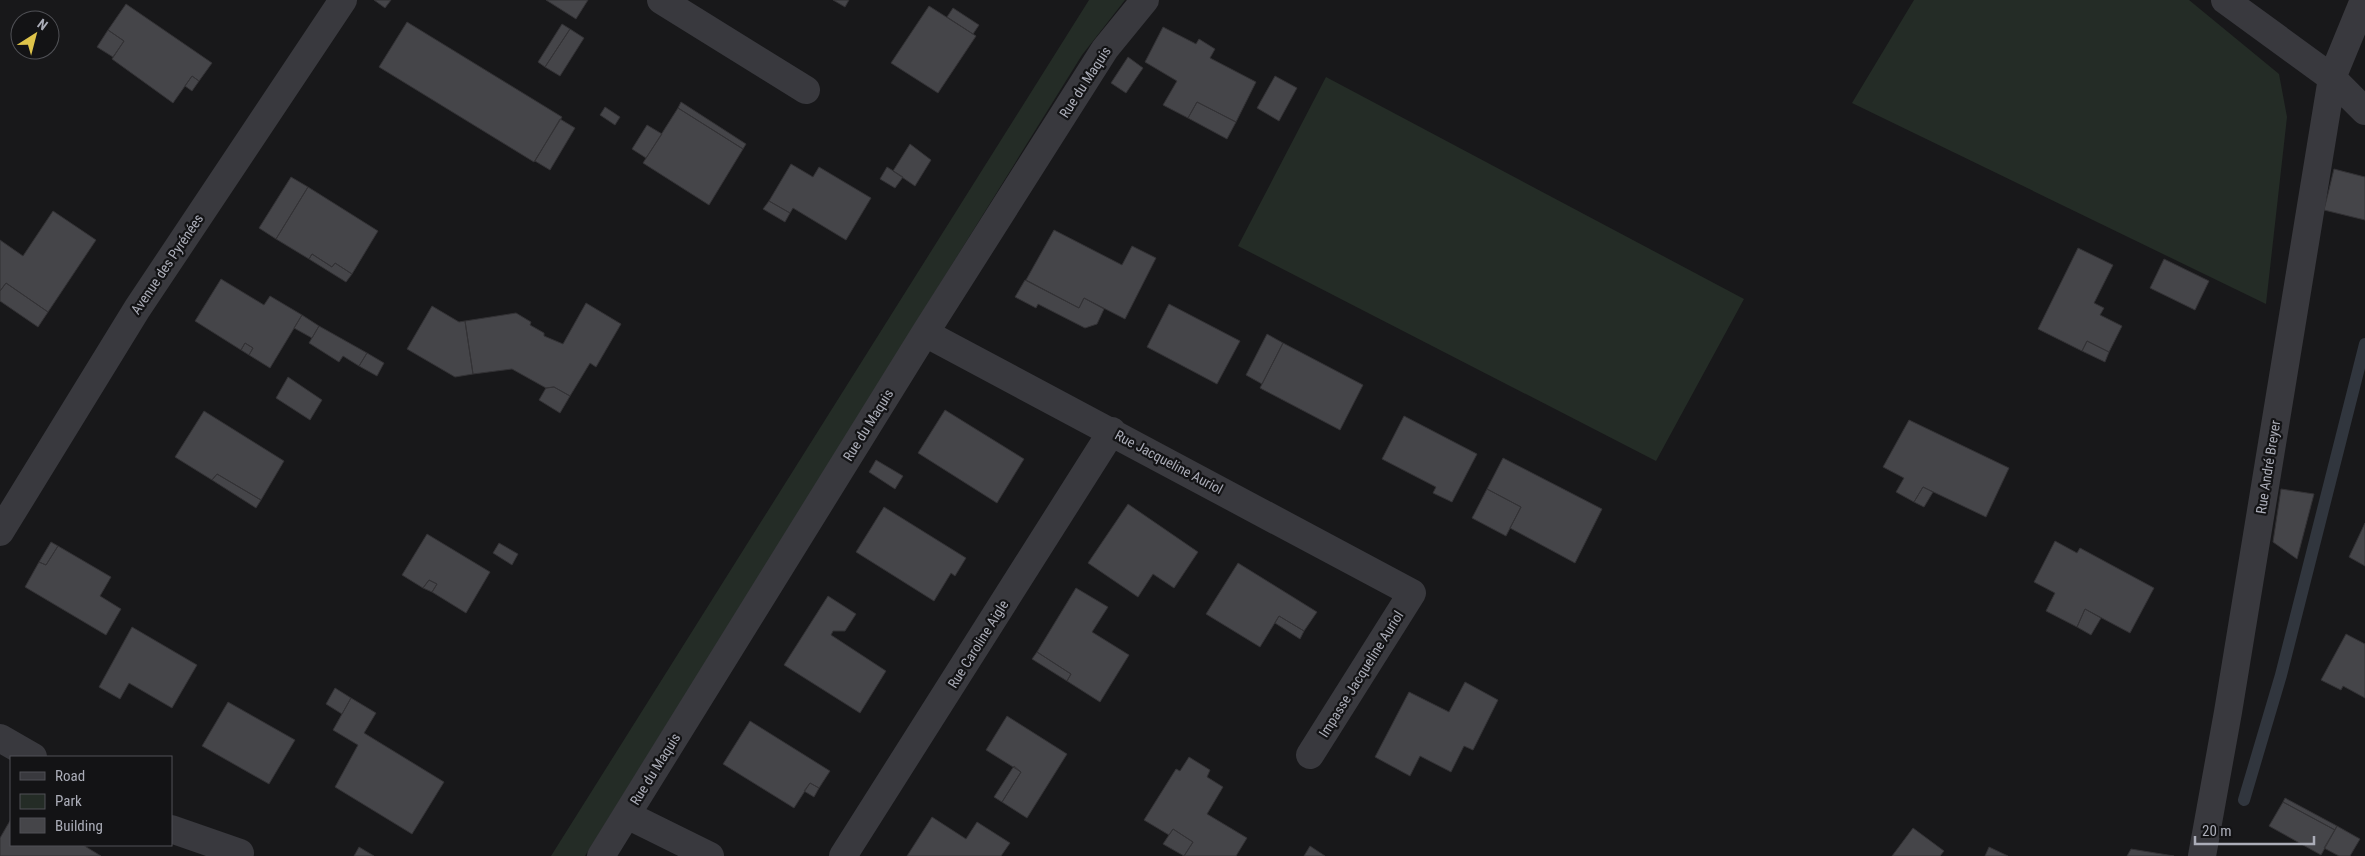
<svg xmlns="http://www.w3.org/2000/svg" width="2365" height="856" font-family="'Roboto Condensed',sans-serif">
<style>
.green{fill:#242c26}
.lines{fill:none;stroke-linecap:round;stroke-linejoin:round}
.stream{stroke:#31363e;stroke-width:12}
.building{fill:#454549;stroke:#333235}
.minor{stroke:#39393e;stroke-width:28}
.tertiary{stroke:#39393e;stroke-width:28}
.labels{text-anchor:middle;dominant-baseline:central;stroke-width:4.5;stroke-linejoin:round;paint-order:stroke}
.street-label{font-size:14px;fill:#abadb8;stroke:#131315}
</style>
<rect width="100%" height="100%" fill="#18181a"/>
<!-- green -->
<path class="green" d="M 1089,0 L 1125,0 L 1082,55 L 585,856 L 551,856 Z
M 1914,0 L 2189,0 L 2279,74 L 2287,117 L 2266,304 L 1852,103 Z
M 1326,77 L 1744,299 L 1656,461 L 1238,246 Z"/>
<g class="lines">
<!-- stream -->
<path class="stream" d="M 2244,800 L 2281,675 L 2365,344"/>
</g>
<!-- building -->
<path class="building" d="M 374,0 L 391,0 L 385,8 Z
M 546,0 L 588,0 L 576,19 Z
M 833,0 L 849,0 L 845,7 Z
M 126,4 L 212,63 L 199,81 L 192,76 L 173,103 L 112,59 L 124,41 L 108,30 Z
M 929,6 L 976,36 L 938,93 L 891,63 Z
M 953,8 L 979,25 L 973,34 L 947,17 Z
M 407,22 L 562,117 L 534,162 L 379,67 Z
M 562,24 L 570,29 L 545,67 L 538,62 Z
M 1163,27 L 1196,44 L 1199,39 L 1215,49 L 1210,58 L 1256,82 L 1236,122 L 1197,102 L 1188,118 L 1163,105 L 1177,81 L 1145,62 Z
M 570,29 L 584,38 L 560,76 L 545,67 Z
M 108,30 L 124,41 L 113,57 L 97,47 Z
M 1128,57 L 1143,68 L 1126,93 L 1111,83 Z
M 192,76 L 199,81 L 192,91 L 185,86 Z
M 1275,76 L 1297,88 L 1279,121 L 1257,108 Z
M 681,102 L 746,144 L 743,149 L 678,108 Z
M 1197,102 L 1236,122 L 1227,139 L 1188,118 Z
M 605,107 L 620,117 L 615,125 L 600,115 Z
M 678,108 L 743,149 L 709,205 L 643,163 Z
M 560,119 L 575,128 L 550,170 L 535,161 Z
M 647,125 L 662,134 L 646,158 L 632,149 Z
M 910,144 L 931,160 L 915,186 L 893,171 Z
M 791,164 L 813,177 L 819,167 L 871,198 L 846,240 L 793,208 L 790,213 L 769,201 Z
M 887,167 L 903,177 L 895,188 L 880,179 Z
M 2334,169 L 2365,177 L 2365,220 L 2324,210 Z
M 291,177 L 308,187 L 276,239 L 259,228 Z
M 308,187 L 378,231 L 352,274 L 335,263 L 332,267 L 312,254 L 309,259 L 276,239 Z
M 769,201 L 790,213 L 785,222 L 763,209 Z
M 53,211 L 96,240 L 48,312 L 6,283 L 0,291 L 0,240 L 23,256 Z
M 1054,230 L 1122,265 L 1132,246 L 1156,258 L 1125,319 L 1084,298 L 1079,308 L 1026,280 Z
M 2078,248 L 2113,265 L 2094,303 L 2104,308 L 2100,315 L 2122,326 L 2109,352 L 2087,341 L 2082,351 L 2038,329 Z
M 312,254 L 332,267 L 335,263 L 352,274 L 346,282 L 309,259 Z
M 2164,259 L 2209,281 L 2195,310 L 2150,288 Z
M 221,279 L 264,305 L 270,296 L 302,315 L 270,368 L 249,355 L 253,348 L 245,343 L 241,350 L 195,321 Z
M 1025,280 L 1079,308 L 1084,298 L 1104,309 L 1097,324 L 1085,328 L 1038,304 L 1036,308 L 1015,297 Z
M 6,283 L 48,312 L 38,327 L 0,301 L 0,291 Z
M 586,303 L 621,324 L 596,367 L 590,363 L 570,396 L 554,387 L 546,388 L 512,369 L 473,374 L 465,321 L 516,313 L 531,322 L 530,325 L 544,333 L 544,336 L 563,344 Z
M 1169,304 L 1240,341 L 1217,384 L 1147,347 Z
M 432,306 L 459,322 L 465,321 L 473,374 L 455,377 L 407,349 Z
M 302,315 L 319,326 L 312,338 L 294,328 Z
M 319,326 L 367,353 L 359,366 L 343,356 L 339,362 L 309,343 Z
M 1267,334 L 1283,343 L 1262,384 L 1246,375 Z
M 2087,341 L 2109,352 L 2105,362 L 2082,351 Z
M 245,343 L 253,348 L 249,355 L 241,350 Z
M 1283,343 L 1363,385 L 1340,430 L 1260,388 Z
M 367,353 L 384,363 L 377,376 L 359,366 Z
M 288,377 L 322,400 L 310,420 L 276,398 Z
M 554,387 L 570,396 L 560,413 L 539,400 L 546,388 Z
M 945,410 L 1024,459 L 997,503 L 918,453 Z
M 204,411 L 284,461 L 261,500 L 217,474 L 212,480 L 175,457 Z
M 1404,416 L 1477,454 L 1452,502 L 1433,493 L 1436,487 L 1382,459 Z
M 1909,420 L 2009,468 L 1986,517 L 1923,487 L 1914,502 L 1896,492 L 1904,478 L 1883,467 Z
M 1503,458 L 1602,509 L 1575,563 L 1510,528 L 1521,507 L 1487,489 Z
M 876,460 L 903,476 L 895,489 L 869,472 Z
M 217,474 L 261,500 L 256,508 L 212,480 Z
M 1923,487 L 1933,492 L 1924,507 L 1914,502 Z
M 1487,489 L 1521,507 L 1506,536 L 1472,518 Z
M 2281,489 L 2314,494 L 2297,559 L 2273,542 Z
M 1128,504 L 1198,552 L 1174,588 L 1153,574 L 1138,597 L 1088,563 Z
M 884,507 L 966,558 L 955,576 L 951,573 L 934,601 L 856,552 Z
M 2365,523 L 2365,566 L 2349,557 Z
M 427,534 L 490,572 L 466,613 L 432,592 L 437,584 L 429,580 L 423,588 L 402,575 Z
M 2055,541 L 2077,553 L 2080,548 L 2154,588 L 2130,633 L 2085,609 L 2077,627 L 2046,611 L 2055,593 L 2034,582 Z
M 51,542 L 58,546 L 46,565 L 39,562 Z
M 499,543 L 518,554 L 512,565 L 493,553 Z
M 58,546 L 111,577 L 100,596 L 121,609 L 106,635 L 25,587 L 39,562 L 46,565 Z
M 1238,563 L 1317,612 L 1304,631 L 1279,616 L 1260,647 L 1206,614 Z
M 429,580 L 437,584 L 432,592 L 423,588 Z
M 1076,588 L 1108,607 L 1092,632 L 1129,655 L 1100,702 L 1067,681 L 1071,674 L 1037,652 Z
M 828,596 L 856,614 L 845,631 L 833,631 L 831,635 L 886,671 L 860,713 L 784,665 Z
M 2085,609 L 2101,618 L 2091,635 L 2077,627 Z
M 1279,616 L 1304,631 L 1300,639 L 1275,623 Z
M 132,627 L 197,665 L 172,708 L 129,683 L 120,699 L 99,687 Z
M 2346,634 L 2365,644 L 2365,698 L 2343,686 L 2341,690 L 2321,680 Z
M 1037,652 L 1071,674 L 1067,681 L 1032,659 Z
M 1465,682 L 1498,700 L 1473,750 L 1464,746 L 1451,772 L 1420,756 L 1410,776 L 1375,757 L 1409,692 L 1449,712 Z
M 335,688 L 351,698 L 342,714 L 326,704 Z
M 351,698 L 376,713 L 364,733 L 444,782 L 412,834 L 335,787 L 358,745 L 333,730 Z
M 228,702 L 295,740 L 269,784 L 202,746 Z
M 1007,716 L 1067,754 L 1027,818 L 1002,802 L 1021,772 L 986,750 Z
M 750,721 L 830,771 L 819,788 L 810,783 L 794,808 L 723,764 Z
M 1189,757 L 1210,770 L 1207,777 L 1223,787 L 1207,814 L 1247,838 L 1236,856 L 1184,856 L 1193,842 L 1173,829 L 1169,835 L 1144,820 L 1176,769 L 1180,771 Z
M 1014,766 L 1021,772 L 1002,802 L 994,797 Z
M 810,783 L 819,788 L 814,797 L 804,791 Z
M 2285,798 L 2337,826 L 2335,830 L 2283,802 Z
M 2283,802 L 2335,830 L 2321,855 L 2269,826 Z
M 932,817 L 966,839 L 977,822 L 1010,843 L 1001,856 L 907,856 Z
M 11,819 L 11,845 L 83,845 L 101,856 L 0,856 L 0,838 Z
M 2337,826 L 2360,839 L 2350,856 L 2339,856 L 2324,848 Z
M 1913,828 L 1944,851 L 1940,856 L 1892,856 Z
M 1173,829 L 1193,842 L 1184,856 L 1163,844 Z
M 1310,846 L 1325,856 L 1304,856 Z
M 359,847 L 374,856 L 354,856 Z
M 1989,847 L 2008,856 L 1985,856 Z
M 2131,849 L 2174,856 L 2127,856 Z"/>
<g class="lines">
<!-- minor -->
<path class="minor" d="M 661,0 L 806,90
M 925,333 L 1412,593 L 1310,755
M 0,738 L 33,757
M 627,815 L 710,856
M 171,829 L 240,853
M 601,856 L 925,333 L 1105,49 L 1145,0
M 843,856 L 1112,431"/>
<!-- tertiary -->
<path class="tertiary" d="M 2225,0 L 2332,78 L 2365,111
M 0,532 L 137,309 L 343,0
M 2202,856 L 2228,712 L 2332,78 L 2364,0"/>
</g>
<g class="labels">
<!-- street labels -->
<g class="street-label">
<text transform="translate(1085 82) rotate(-57)">Rue du Maquis</text>
<text transform="translate(167 264) rotate(-56)">Avenue des Pyrénées</text>
<text transform="translate(868 425) rotate(-58)">Rue du Maquis</text>
<text transform="translate(1169 462) rotate(28)">Rue Jacqueline Auriol</text>
<text transform="translate(2268 467) rotate(-81)">Rue André Breyer</text>
<text transform="translate(978 644) rotate(-58)">Rue Caroline Aigle</text>
<text transform="translate(1361 674) rotate(-58)">Impasse Jacqueline Auriol</text>
<text transform="translate(655 769) rotate(-58)">Rue du Maquis</text>
</g>
</g>
<!-- legend -->
<rect x="10" y="756" width="162" height="90" fill="#131315" stroke="#505156"/>
<rect x="20" y="772" width="25" height="8" fill="#39393e" stroke="#505156"/>
<text x="55" y="781" font-size="15" fill="#abadb8">Road</text>
<rect x="20" y="794" width="25" height="15" fill="#242c26" stroke="#505156"/>
<text x="55" y="806" font-size="15" fill="#abadb8">Park</text>
<rect x="20" y="818" width="25" height="15" fill="#454549" stroke="#505156"/>
<text x="55" y="831" font-size="15" fill="#abadb8">Building</text>
<!-- north arrow -->
<g transform="translate(35 35) rotate(36)"><circle r="24" fill="#131315" stroke="#505156"/>
<path d="M0-4L9 19L0 12L-9 19Z" fill="#dfc44a"/>
<text y="-8" font-size="14" font-weight="bold" text-anchor="middle" fill="#abadb8">N</text>
</g>
<!-- scale -->
<path d="M2195 836v8h119v-8" fill="none" stroke="#abadb8" stroke-width="2.5"/>
<text x="2202" y="836" font-size="15" fill="#abadb8" stroke="#131315" stroke-width="4" paint-order="stroke">20 m</text>
</svg>
